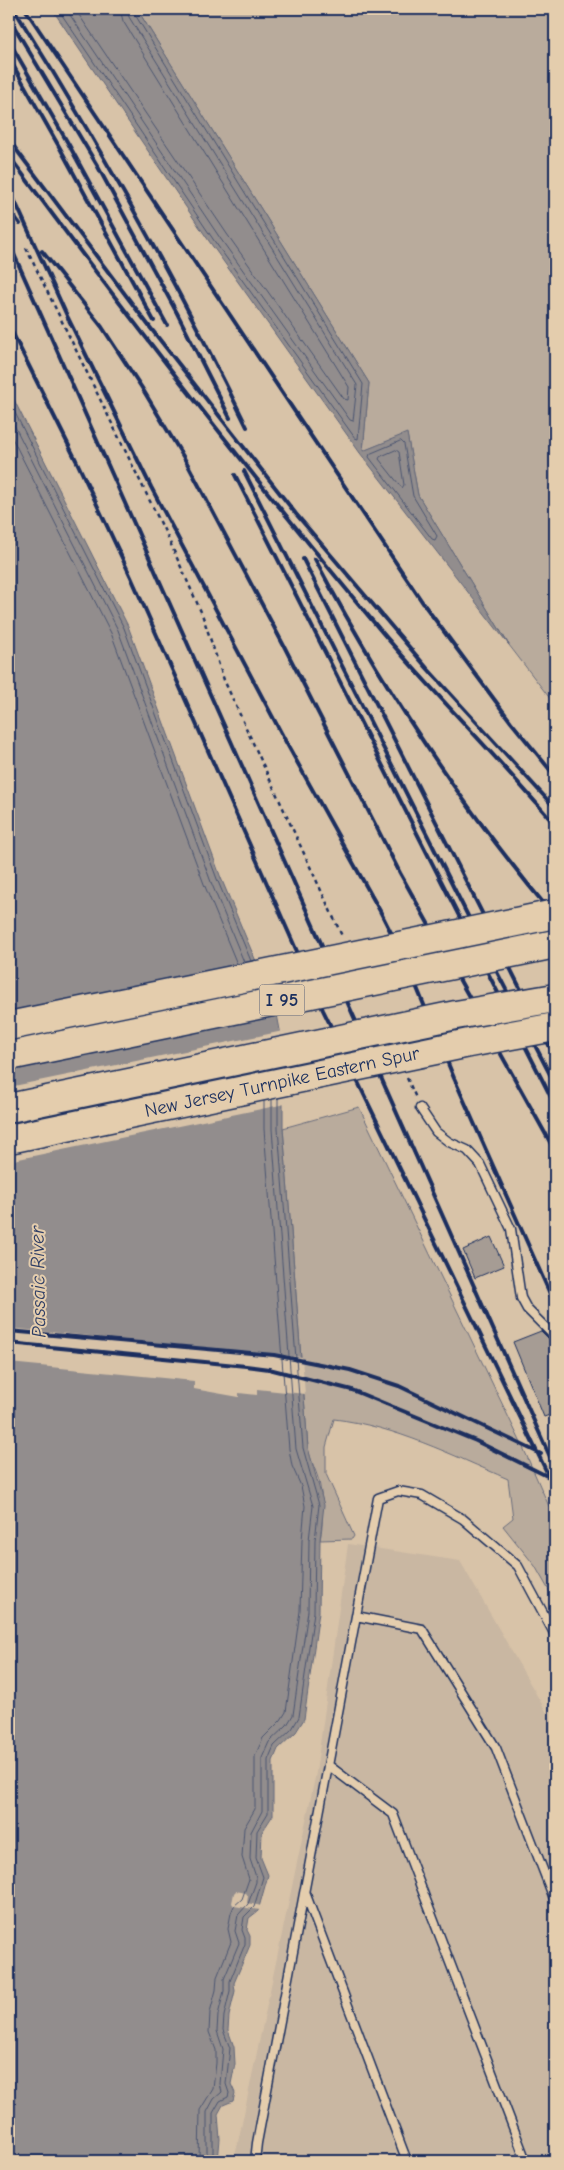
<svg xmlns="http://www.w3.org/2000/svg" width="564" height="2170" font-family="'Comic Neue',sans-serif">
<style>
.built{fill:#c9b7a2}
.green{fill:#b9ab9c;stroke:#6a6d7d}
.water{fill:#928d8d;stroke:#62677a}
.pier{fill:#d8c3a8}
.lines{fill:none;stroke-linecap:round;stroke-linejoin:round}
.shore{stroke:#4b5571;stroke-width:1}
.building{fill:#a69c94;stroke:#1b2f5e}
.service-casing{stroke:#1b2f5e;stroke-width:11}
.path{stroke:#1b2f5e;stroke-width:2.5;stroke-dasharray:4 4;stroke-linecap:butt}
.service{stroke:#e4cdad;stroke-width:8}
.rail{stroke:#1b2f5e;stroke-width:4}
.motorway-bridge-casing{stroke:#1b2f5e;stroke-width:31;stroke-linecap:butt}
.motorway-bridge{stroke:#e4cdad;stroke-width:28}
.labels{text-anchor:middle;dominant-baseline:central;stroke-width:4;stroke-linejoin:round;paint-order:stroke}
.shield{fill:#e4cdad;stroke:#575e76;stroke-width:1}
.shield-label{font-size:18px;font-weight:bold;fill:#1b2f5e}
.street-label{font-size:19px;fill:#1b2f5e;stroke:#e4cdad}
.water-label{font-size:20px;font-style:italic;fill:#2d3d65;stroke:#e4cdad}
</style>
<rect width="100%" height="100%" fill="#d8c3a8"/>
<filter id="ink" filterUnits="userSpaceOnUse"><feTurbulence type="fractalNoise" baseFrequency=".02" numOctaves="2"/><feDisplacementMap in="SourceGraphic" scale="10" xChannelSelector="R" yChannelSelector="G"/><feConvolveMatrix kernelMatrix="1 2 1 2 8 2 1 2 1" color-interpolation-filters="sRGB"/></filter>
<g filter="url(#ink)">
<!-- built -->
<path class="built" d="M 348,1544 L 460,1561 L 555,1727 L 555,2161 L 234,2161 L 316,1773 Z"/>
<!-- green -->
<path class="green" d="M 137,9 L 555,9 L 555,705 L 509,645 L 418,495 L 407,434 L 363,451 L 369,383 Z
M 359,1107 L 522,1445 L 555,1520 L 555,1601 L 535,1566 L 503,1526 L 513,1518 L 508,1479 C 452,1455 395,1426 334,1419 L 326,1447 L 326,1474 L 354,1536 L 352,1539 L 320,1540 C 324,1520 323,1501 319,1481 C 316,1470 310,1460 308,1448 L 283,1128 Z"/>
<!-- water -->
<path class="water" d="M 52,9 L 137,9 L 369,383 L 363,451 L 407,433 L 418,495 L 509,645 L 360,453 L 211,244 Z
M 9,390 L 128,626 L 221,878 L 276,1009 L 283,1046 L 283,1128 L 308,1448 L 324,1505 L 320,1540 L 319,1612 L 304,1719 L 296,1732 L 278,1749 L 273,1761 L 273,1815 L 262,1832 L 261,1858 L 268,1875 L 258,1911 L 249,1918 L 247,1930 L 250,1936 L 250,1945 L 234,1983 L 235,1991 L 229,2016 L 228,2030 L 234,2047 L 235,2064 L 231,2084 L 235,2093 L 233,2101 L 223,2105 L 218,2114 L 220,2139 L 218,2161 L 9,2161 Z"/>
<!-- pier -->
<path class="pier" d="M 283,1031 L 285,1046 L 285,1104 L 9,1161 L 9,1087 Z
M 9,1328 L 302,1357 L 305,1394 L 257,1389 L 257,1395 L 239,1393 L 239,1397 L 194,1389 L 194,1381 L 9,1363 Z
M 236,1891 L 246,1893 L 248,1896 L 247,1903 L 262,1906 L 260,1910 L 234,1906 L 232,1903 L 234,1893 Z"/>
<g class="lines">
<!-- shore -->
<path class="shore" d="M 58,9 L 215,242 L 355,438 L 358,439 L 363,384 L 134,13 L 133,9
M 66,9 L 220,238 L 350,420 L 353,421 L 357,385 L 129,17 L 127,9
M 75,9 L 227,234 L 344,399 L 348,400 L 349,387 L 123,21 L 120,9
M 9,401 L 124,628 L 217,879 L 251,961
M 9,415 L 118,630 L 211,882 L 244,962
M 9,432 L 111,633 L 204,884 L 237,964
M 401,441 L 404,444 L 413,496 L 437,536 L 435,540 L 432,539 L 369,457 L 370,454 Z
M 396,450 L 399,452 L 404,485 L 402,488 L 379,459 L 380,457 Z
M 199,2161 L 200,2110 L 213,2089 L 216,2063 L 216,2050 L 209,2032 L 210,2012 L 216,1990 L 217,1977 L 231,1942 L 228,1929 L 231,1913 L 234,1906 L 242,1899 L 249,1879 L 242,1857 L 244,1828 L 255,1809 L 255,1756 L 263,1738 L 281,1720 L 286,1712 L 300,1611 L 302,1540 L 305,1506 L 301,1486 L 292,1466 L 289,1449 L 264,1129 L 264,1101
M 207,2161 L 207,2112 L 214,2099 L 222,2092 L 220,2084 L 223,2049 L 217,2031 L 218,2015 L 224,1991 L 224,1979 L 239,1943 L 235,1931 L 238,1915 L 248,1904 L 256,1882 L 256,1877 L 250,1859 L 251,1832 L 262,1811 L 262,1758 L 269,1742 L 287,1725 L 293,1715 L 308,1611 L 309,1540 L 313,1506 L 296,1449 L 272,1129 L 272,1099
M 213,2161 L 213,2113 L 220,2101 L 228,2097 L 229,2093 L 226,2084 L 230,2048 L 223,2030 L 224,2016 L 230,1991 L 230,1981 L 245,1944 L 245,1938 L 242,1930 L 244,1917 L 254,1907 L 263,1877 L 256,1858 L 257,1831 L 268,1813 L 268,1760 L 274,1746 L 292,1729 L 299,1717 L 314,1612 L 315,1540 L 319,1505 L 303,1448 L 278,1128 L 278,1098"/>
</g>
<!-- building -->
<path class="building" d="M 491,1237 L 504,1266 L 475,1278 L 463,1250 Z
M 541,1331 L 551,1341 L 555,1351 L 555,1413 L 544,1417 L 513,1342 Z"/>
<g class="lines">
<!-- service casing -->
<g class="service-casing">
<path id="service" d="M 420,1108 L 436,1132 L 449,1142 L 467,1150 L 480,1164 L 511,1229 L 521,1298 L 527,1309 L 555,1337
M 356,1616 L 422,1629 L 496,1748 L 555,1901
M 328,1765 L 393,1814 L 526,2161
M 306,1895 L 407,2161
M 255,2161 L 257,2143 C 299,1928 337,1713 378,1498 L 398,1491 L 422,1495 L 463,1519 L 518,1566 L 555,1635"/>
</g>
<!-- path -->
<path class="path" d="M 26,248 L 168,538 L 202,614 L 224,680 L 342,936
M 407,1078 L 416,1098"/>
<!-- service -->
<use href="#service" class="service"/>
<!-- rail -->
<path class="rail" d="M 14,9 C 99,144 177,283 247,427
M 25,9 L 425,606 L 511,722 L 555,776
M 9,18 L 97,165 L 177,313 L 230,418
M 9,41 L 69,145 L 167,325
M 9,58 L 61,150 L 154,321
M 9,140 L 149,326 L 296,514 L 427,668 L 555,808
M 9,156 C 129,318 252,477 381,631 C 437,697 499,758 555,825
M 9,188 L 68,318 L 151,487 L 287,744 L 380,911 L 408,966 L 454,1078 L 555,1305
M 9,209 L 20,224
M 9,243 L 555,1468
M 42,251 L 102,327 L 142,388 L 187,463 L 284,646 L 400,873 L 555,1151
M 9,326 L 76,460 L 131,577 L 323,1010 L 555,1489
M 244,471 L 470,920 L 555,1084
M 235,475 L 555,1105
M 303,559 L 555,1057
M 315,559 C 382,686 462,807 555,917
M 9,1331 L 274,1355 L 350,1370 L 399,1386 L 541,1454
M 9,1343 L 246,1366 L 269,1369 L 352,1390 L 476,1441 L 551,1478"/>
<!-- motorway-bridge casing -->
<g class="motorway-bridge-casing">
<path id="motorway-bridge" d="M 9,1026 L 555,914
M 9,1056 L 555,944
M 9,1108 L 456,1015 L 555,998
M 9,1139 L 469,1043 L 555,1027"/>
</g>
<!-- motorway-bridge -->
<use href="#motorway-bridge" class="motorway-bridge"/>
</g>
</g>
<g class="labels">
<!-- shield labels -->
<rect class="shield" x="259.5" y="984.5" width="45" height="31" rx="4"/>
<g class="shield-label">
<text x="282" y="1000">I 95</text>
</g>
<!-- street labels -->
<g class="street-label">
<text transform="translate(282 1082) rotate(-12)">New Jersey Turnpike Eastern Spur</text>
</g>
<!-- water labels -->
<g class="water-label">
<text transform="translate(38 1282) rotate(-91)">Passaic River</text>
</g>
</g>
<!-- margin -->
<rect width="564" height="2170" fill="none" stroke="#e4cdad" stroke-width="30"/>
<rect x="15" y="15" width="534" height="2140" fill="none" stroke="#1b2f5e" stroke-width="2" filter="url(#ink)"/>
</svg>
